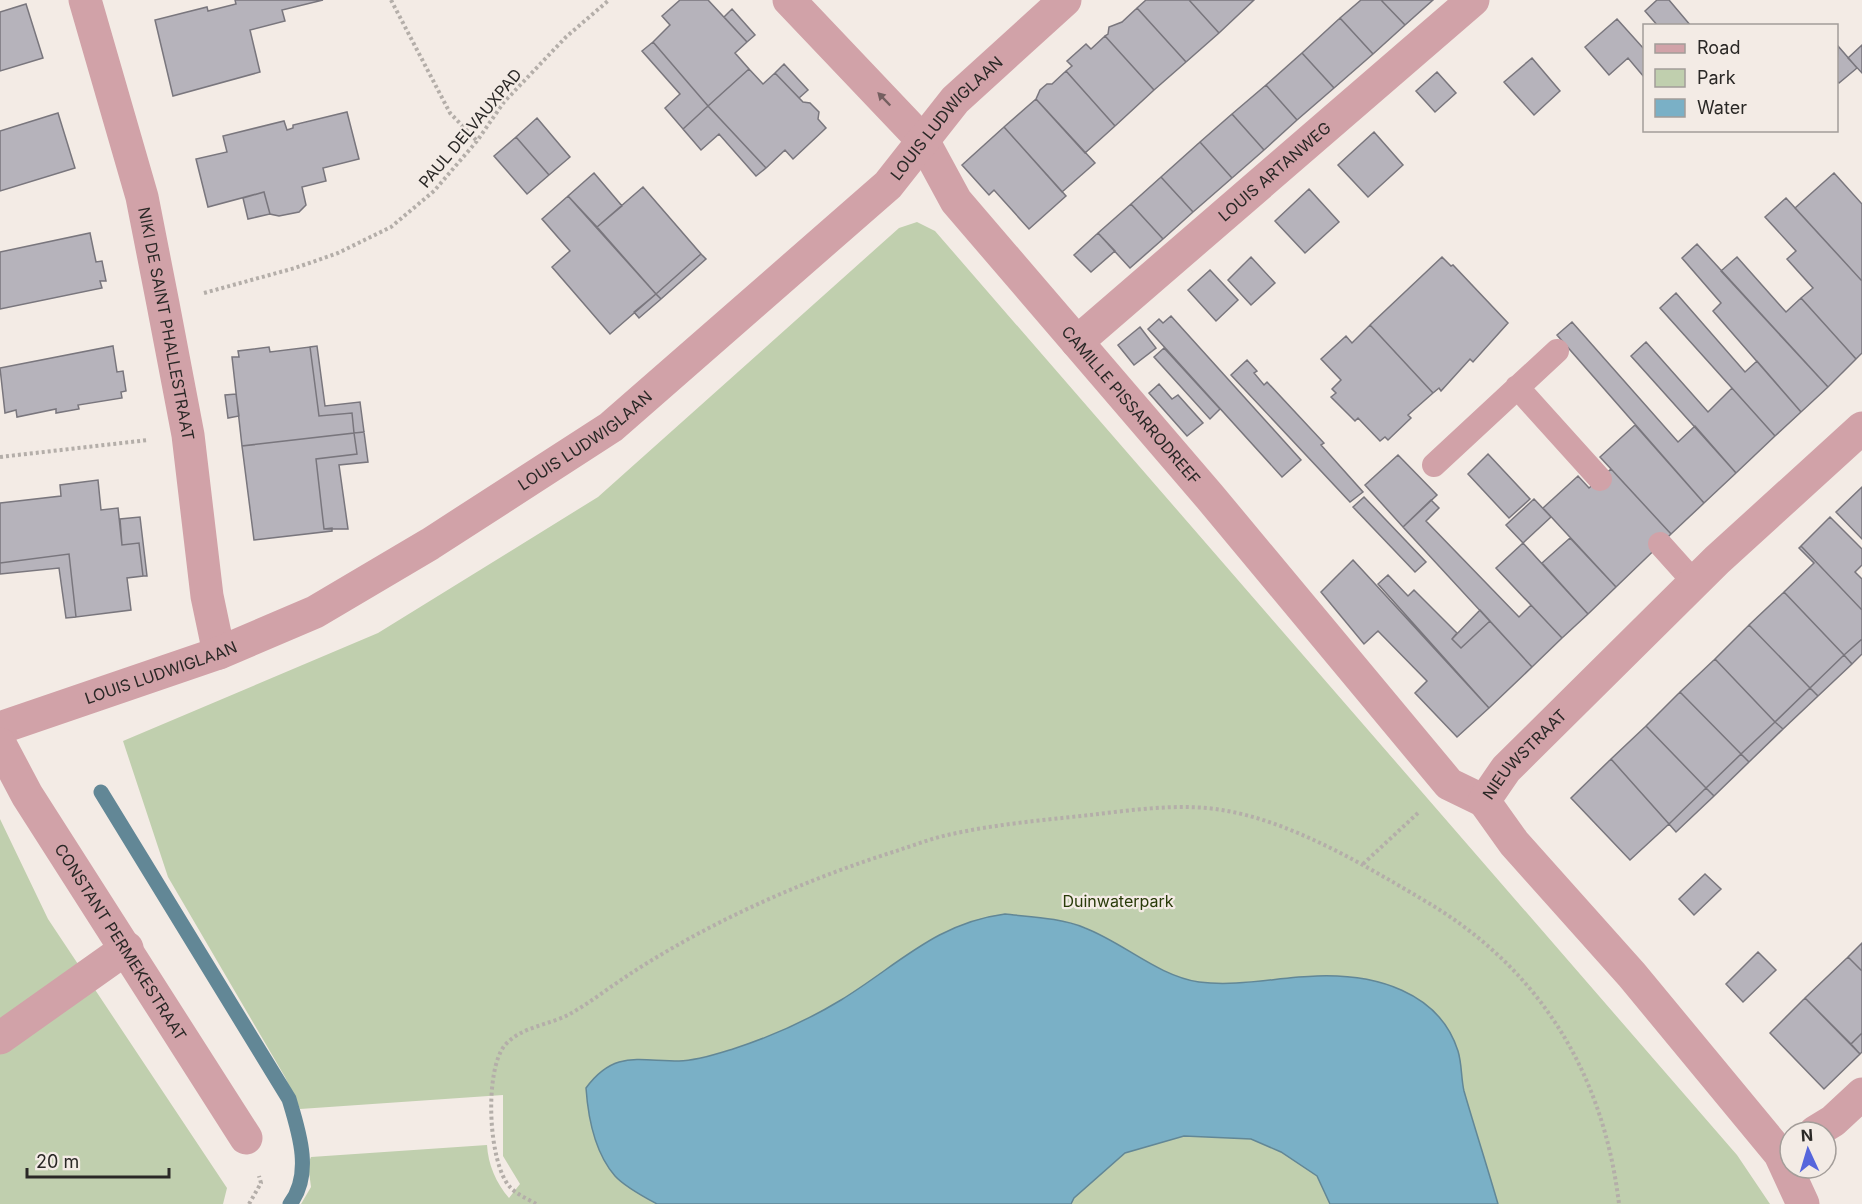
<svg xmlns="http://www.w3.org/2000/svg" width="1862" height="1204" font-family="Inter,sans-serif">
<style>
.green{fill:#c0cfae}
.water{fill:#7ab0c6;stroke:#628796;stroke-width:1.5}
.lines{fill:none;stroke-linecap:round;stroke-linejoin:round}
.stream{stroke:#628796;stroke-width:15}
.building{fill:#b6b3bb;stroke:#79767d;stroke-width:1.5}
.path{stroke:#b4aea9;stroke-width:4;stroke-dasharray:3 3;stroke-linecap:butt}
.service{stroke:#d1a2a8;stroke-width:24}
.minor{stroke:#d1a2a8;stroke-width:33}
.oneway{fill:#755f60}
.labels{text-anchor:middle;dominant-baseline:central;stroke-width:4.5;stroke-linejoin:round;paint-order:stroke}
.street-label{font-size:16px;fill:#2a2826;stroke:#f3ebe5}
.park-label{font-size:16px;fill:#293b09;stroke:#f3ebe5}
</style>
<rect width="100%" height="100%" fill="#f3ebe5"/>
<!-- green -->
<path class="green" d="M 917,222 L 935,231 L 1737,1155 L 1770,1204 L 301,1204 L 311,1187 L 308,1164 L 311,1157 L 487,1145 C 488,1164 496,1183 509,1198 L 520,1184 L 503,1156 L 503,1095 L 300,1109 L 285,1077 L 168,877 L 123,741 L 378,633 L 598,497 L 899,228 Z
M 0,819 L 48,919 L 227,1188 L 223,1204 L 0,1204 Z"/>
<!-- water -->
<path class="water" d="M 1005,914 C 1031,917 1061,918 1085,928 C 1124,943 1158,976 1199,982 C 1239,987 1278,977 1317,976 C 1374,974 1439,991 1458,1051 C 1462,1064 1461,1078 1464,1091 C 1475,1129 1487,1166 1498,1204 L 1330,1204 L 1317,1176 L 1281,1152 L 1251,1139 L 1184,1136 L 1125,1153 L 1074,1198 L 1071,1204 L 657,1204 C 644,1197 625,1187 615,1176 C 595,1153 588,1117 586,1088 C 614,1050 638,1061 679,1061 C 696,1061 717,1054 733,1049 C 770,1037 808,1020 841,1000 C 898,965 936,923 1005,914 Z"/>
<g class="lines">
<!-- stream -->
<path class="stream" d="M 101,792 L 289,1099 C 299,1132 313,1174 290,1204"/>
</g>
<!-- building -->
<path class="building" d="M 235,0 L 323,0 L 282,10 L 285,21 L 250,30 L 260,72 L 173,96 L 155,20 L 207,7 L 208,11 L 236,4 Z
M 680,0 L 708,0 L 747,42 L 735,53 L 749,69 L 708,106 L 653,42 L 670,25 L 662,16 Z
M 1146,0 L 1189,0 L 1219,33 L 1186,62 L 1137,8 Z
M 1189,0 L 1254,0 L 1219,33 Z
M 1361,0 L 1381,0 L 1405,25 L 1373,54 L 1340,18 Z
M 1381,0 L 1433,0 L 1405,25 Z
M 1657,0 L 1669,0 L 1691,26 L 1658,26 L 1645,11 Z
M 26,4 L 43,58 L 0,71 L 0,12 Z
M 1137,8 L 1186,62 L 1154,90 L 1105,36 L 1108,34 L 1109,27 L 1122,22 Z
M 732,9 L 755,35 L 747,42 L 724,17 Z
M 1340,18 L 1373,54 L 1334,88 L 1302,53 Z
M 1617,19 L 1644,49 L 1644,77 L 1628,58 L 1609,75 L 1585,47 Z
M 1105,36 L 1154,90 L 1115,126 L 1066,71 L 1072,66 L 1067,61 L 1086,44 L 1091,49 Z
M 653,42 L 708,106 L 683,129 L 665,108 L 680,94 L 642,51 Z
M 1862,45 L 1862,73 L 1848,58 Z
M 1838,46 L 1857,68 L 1839,83 L 1836,80 Z
M 1302,53 L 1334,88 L 1297,120 L 1266,85 Z
M 1532,58 L 1560,91 L 1534,115 L 1504,82 Z
M 784,64 L 808,90 L 799,98 L 775,73 Z
M 749,69 L 763,84 L 775,73 L 803,102 L 810,103 L 819,112 L 818,119 L 826,128 L 793,159 L 785,150 L 766,168 L 708,106 Z
M 1066,71 L 1115,126 L 1085,153 L 1036,99 L 1040,90 L 1047,84 L 1052,84 Z
M 1437,72 L 1456,93 L 1435,112 L 1416,91 Z
M 1266,85 L 1297,120 L 1264,150 L 1232,114 Z
M 1036,99 L 1095,163 L 1062,192 L 1004,127 Z
M 708,106 L 766,168 L 756,176 L 719,134 L 701,150 L 683,129 Z
M 347,112 L 359,159 L 323,168 L 326,181 L 302,187 L 306,205 L 299,212 L 279,216 L 270,214 L 264,192 L 208,207 L 196,159 L 227,152 L 223,136 L 284,121 L 287,130 L 293,128 L 293,125 Z
M 58,113 L 75,168 L 0,191 L 0,131 Z
M 1232,114 L 1264,150 L 1232,178 L 1200,142 Z
M 537,118 L 570,157 L 549,175 L 516,137 Z
M 1004,127 L 1066,196 L 1029,229 L 994,190 L 989,195 L 962,165 Z
M 1374,132 L 1403,165 L 1368,197 L 1338,165 Z
M 516,137 L 549,175 L 527,194 L 494,156 Z
M 1200,142 L 1232,178 L 1193,212 L 1161,177 Z
M 594,173 L 622,206 L 597,227 L 568,196 Z
M 1834,173 L 1862,204 L 1862,281 L 1795,208 Z
M 1161,177 L 1193,212 L 1163,239 L 1131,204 Z
M 643,187 L 701,254 L 656,294 L 597,227 Z
M 1309,189 L 1339,222 L 1305,253 L 1275,221 Z
M 264,192 L 270,214 L 248,219 L 243,198 Z
M 568,196 L 656,294 L 610,334 L 552,267 L 570,251 L 542,219 Z
M 1786,198 L 1862,281 L 1862,353 L 1856,359 L 1801,298 L 1813,288 L 1787,259 L 1796,251 L 1765,217 Z
M 1131,204 L 1163,239 L 1130,268 L 1098,233 Z
M 90,233 L 96,262 L 102,261 L 106,281 L 100,281 L 102,288 L 0,309 L 0,252 Z
M 1098,233 L 1115,251 L 1091,272 L 1074,255 Z
M 1697,244 L 1828,387 L 1801,412 L 1713,311 L 1721,303 L 1682,258 Z
M 701,254 L 706,259 L 661,299 L 656,294 Z
M 1251,257 L 1275,283 L 1251,305 L 1228,280 Z
M 1442,257 L 1451,266 L 1453,265 L 1508,323 L 1473,362 L 1470,359 L 1441,391 L 1439,388 L 1433,393 L 1370,325 Z
M 1737,257 L 1786,312 L 1801,298 L 1856,359 L 1828,387 L 1721,271 Z
M 1210,270 L 1238,300 L 1216,321 L 1188,290 Z
M 1676,293 L 1745,372 L 1757,361 L 1801,412 L 1775,436 L 1660,308 Z
M 656,294 L 661,299 L 639,318 L 634,312 Z
M 1171,316 L 1301,460 L 1282,477 L 1148,329 L 1159,319 L 1163,323 Z
M 1572,322 L 1678,442 L 1695,426 L 1736,473 L 1704,503 L 1557,335 Z
M 1370,325 L 1433,393 L 1408,415 L 1411,418 L 1388,440 L 1385,437 L 1380,441 L 1358,418 L 1355,421 L 1331,397 L 1336,393 L 1332,389 L 1341,380 L 1321,359 L 1346,336 L 1352,343 Z
M 1140,327 L 1156,348 L 1134,365 L 1118,345 Z
M 1646,342 L 1708,412 L 1732,388 L 1775,436 L 1736,473 L 1631,356 Z
M 113,346 L 117,372 L 123,371 L 126,391 L 121,392 L 122,398 L 78,405 L 79,409 L 56,413 L 56,409 L 17,417 L 16,410 L 5,413 L 0,368 Z
M 317,346 L 325,406 L 360,402 L 364,432 L 354,433 L 352,413 L 319,416 L 310,347 Z
M 269,347 L 270,352 L 310,347 L 319,416 L 352,413 L 354,433 L 242,446 L 232,357 L 239,357 L 238,351 Z
M 1164,348 L 1220,409 L 1210,419 L 1154,357 Z
M 1247,360 L 1257,371 L 1254,373 L 1264,385 L 1267,382 L 1324,443 L 1321,445 L 1363,492 L 1350,502 L 1231,375 Z
M 1159,384 L 1172,399 L 1178,395 L 1203,423 L 1187,436 L 1149,393 Z
M 236,394 L 239,416 L 228,418 L 225,395 Z
M 1635,425 L 1704,503 L 1671,534 L 1600,457 Z
M 364,432 L 368,462 L 339,465 L 348,529 L 324,529 L 316,459 L 357,454 L 354,433 Z
M 354,433 L 357,454 L 316,459 L 324,529 L 332,528 L 332,531 L 254,540 L 242,446 Z
M 1488,454 L 1530,499 L 1509,518 L 1468,474 Z
M 1398,455 L 1437,495 L 1403,527 L 1365,485 Z
M 1611,469 L 1671,534 L 1616,587 L 1543,508 L 1578,476 L 1589,488 Z
M 98,480 L 101,510 L 118,508 L 122,545 L 139,543 L 143,576 L 127,578 L 131,610 L 76,617 L 69,554 L 0,563 L 0,503 L 61,496 L 60,485 Z
M 1862,487 L 1862,539 L 1836,512 Z
M 1364,497 L 1426,562 L 1415,572 L 1353,507 Z
M 1534,499 L 1551,517 L 1523,543 L 1506,525 Z
M 1431,500 L 1439,508 L 1426,521 L 1519,617 L 1531,605 L 1562,638 L 1532,667 L 1403,527 Z
M 140,517 L 147,576 L 143,576 L 139,543 L 122,545 L 120,519 Z
M 1830,517 L 1862,549 L 1862,565 L 1855,572 L 1862,579 L 1862,610 L 1801,546 Z
M 1570,538 L 1616,587 L 1588,614 L 1542,563 Z
M 1523,543 L 1588,614 L 1562,638 L 1496,568 Z
M 1801,546 L 1862,610 L 1862,639 L 1844,655 L 1784,592 L 1814,563 L 1799,548 Z
M 69,554 L 76,617 L 66,618 L 59,568 L 0,574 L 0,563 Z
M 1353,560 L 1489,708 L 1457,737 L 1415,693 L 1427,681 L 1378,631 L 1364,644 L 1321,592 Z
M 1388,575 L 1408,596 L 1414,590 L 1457,633 L 1452,639 L 1461,648 L 1490,621 L 1532,667 L 1489,708 L 1378,584 Z
M 1784,592 L 1844,655 L 1810,688 L 1749,625 Z
M 1480,610 L 1490,621 L 1461,648 L 1452,639 Z
M 1749,625 L 1810,688 L 1775,722 L 1715,659 Z
M 1862,639 L 1862,654 L 1852,664 L 1844,655 Z
M 1844,655 L 1852,664 L 1818,696 L 1810,688 Z
M 1715,659 L 1775,722 L 1741,754 L 1680,692 Z
M 1810,688 L 1818,696 L 1783,729 L 1775,722 Z
M 1680,692 L 1741,754 L 1706,788 L 1646,726 Z
M 1775,722 L 1783,729 L 1749,762 L 1741,754 Z
M 1646,726 L 1706,788 L 1669,824 L 1611,759 Z
M 1741,754 L 1749,762 L 1714,796 L 1706,788 Z
M 1611,759 L 1669,824 L 1630,860 L 1571,798 Z
M 1706,788 L 1714,796 L 1676,832 L 1669,824 Z
M 1705,874 L 1721,889 L 1694,915 L 1679,899 Z
M 1862,943 L 1862,971 L 1848,957 Z
M 1758,952 L 1776,970 L 1743,1002 L 1726,984 Z
M 1848,957 L 1862,971 L 1862,1033 L 1851,1044 L 1805,998 Z
M 1805,998 L 1860,1054 L 1824,1089 L 1770,1033 Z
M 1862,1033 L 1862,1052 L 1860,1054 L 1851,1044 Z"/>
<g class="lines">
<!-- path -->
<path class="path" d="M 391,0 L 450,113 L 477,141
M 204,293 L 295,268 L 338,253 L 391,227 L 434,191 L 477,141 L 504,102 L 566,37 L 609,0
M 0,457 L 148,440
M 1363,864 L 1419,812
M 249,1204 L 261,1183 L 259,1176
M 536,1204 C 528,1199 516,1194 510,1187 C 488,1163 484,1070 505,1045 C 521,1027 548,1025 568,1015 C 590,1003 611,986 633,972 C 712,921 802,881 893,852 C 912,846 932,838 952,834 C 997,824 1044,820 1090,815 C 1132,810 1180,803 1222,810 C 1290,821 1361,863 1420,898 C 1537,965 1603,1070 1619,1204"/>
<!-- service -->
<path class="service" d="M 1517,387 L 1600,479
M 1434,465 L 1557,351
M 1660,544 L 1695,583"/>
<!-- minor -->
<g class="minor">
<path id="s1" d="M 85,0 L 142,197 L 163,304 L 188,435 L 207,596 L 219,653"/>
<path id="s2" d="M 789,0 L 924,142 L 956,201 L 1210,497 L 1449,784 L 1484,801"/>
<path id="s3" d="M 1077,342 L 1473,0"/>
<path id="s4" d="M 0,728 L 219,653 L 315,612 L 430,544 L 611,427 L 888,185 L 955,100 L 1065,0"/>
<path id="s5" d="M 0,744 L 27,795 L 246,1138"/>
<path d="M 0,1038 L 127,948"/>
<path d="M 1815,1132 L 1833,1121 L 1862,1094"/>
<path id="s6" d="M 1803,1204 L 1780,1154 L 1632,975 L 1514,843 L 1484,801 L 1506,769 L 1717,560 L 1862,428"/>
</g>
</g>
<!-- one-way arrows -->
<defs><path id="oneway-solid" d="M-6-.8H1V-3.2L6.5 0L1 3.2V.8H-6Z" transform="scale(1.5)"/></defs>
<use class="oneway" href="#oneway-solid" transform="translate(884 99) rotate(-134)"/>
<g class="labels">
<!-- street labels -->
<g class="street-label">
<text stroke="none"><textPath href="#s4" startOffset="1142">LOUIS LUDWIGLAAN</textPath></text>
<text transform="translate(470 128) rotate(-50)">PAUL DELVAUXPAD</text>
<text stroke="none"><textPath href="#s3" startOffset="261">LOUIS ARTANWEG</textPath></text>
<text stroke="none"><textPath href="#s1" startOffset="334">NIKI DE SAINT PHALLESTRAAT</textPath></text>
<text stroke="none"><textPath href="#s2" startOffset="532">CAMILLE PISSARRODREEF</textPath></text>
<text stroke="none"><textPath href="#s4" startOffset="656">LOUIS LUDWIGLAAN</textPath></text>
<text stroke="none"><textPath href="#s4" startOffset="170">LOUIS LUDWIGLAAN</textPath></text>
<text stroke="none"><textPath href="#s6" startOffset="578">NIEUWSTRAAT</textPath></text>
<text stroke="none"><textPath href="#s5" startOffset="232">CONSTANT PERMEKESTRAAT</textPath></text>
</g>
<!-- park labels -->
<g class="park-label">
<text x="1118" y="901">Duinwaterpark</text>
</g>
</g>
<!-- legend -->
<rect x="1643" y="24" width="195" height="108" fill="#f3ebe5" stroke="#a39d99" stroke-width="1.5"/>
<rect x="1655" y="44" width="30" height="9" fill="#d1a2a8" stroke="#a39d99" stroke-width="1.5"/>
<text x="1697" y="54" font-size="18" fill="#2a2826">Road</text>
<rect x="1655" y="69" width="30" height="18" fill="#c0cfae" stroke="#a39d99" stroke-width="1.5"/>
<text x="1697" y="84" font-size="18" fill="#2a2826">Park</text>
<rect x="1655" y="99" width="30" height="18" fill="#7ab0c6" stroke="#a39d99" stroke-width="1.5"/>
<text x="1697" y="114" font-size="18" fill="#2a2826">Water</text>
<!-- north arrow -->
<g transform="translate(1808 1150) rotate(356)"><circle r="28" fill="#f3ebe5" stroke="#a39d99" stroke-width="1.5"/>
<path d="M0-4.5L10 22L0 15L-10 22Z" fill="#5666dc"/>
<text y="-9" font-size="16" font-weight="bold" text-anchor="middle" fill="#2a2826">N</text>
</g>
<!-- scale -->
<path d="M27 1168v9h142v-9" fill="none" stroke="#2a2826" stroke-width="3"/>
<text x="36" y="1168" font-size="18" fill="#2a2826" stroke="#f3ebe5" stroke-width="4.5" paint-order="stroke">20 m</text>
</svg>
